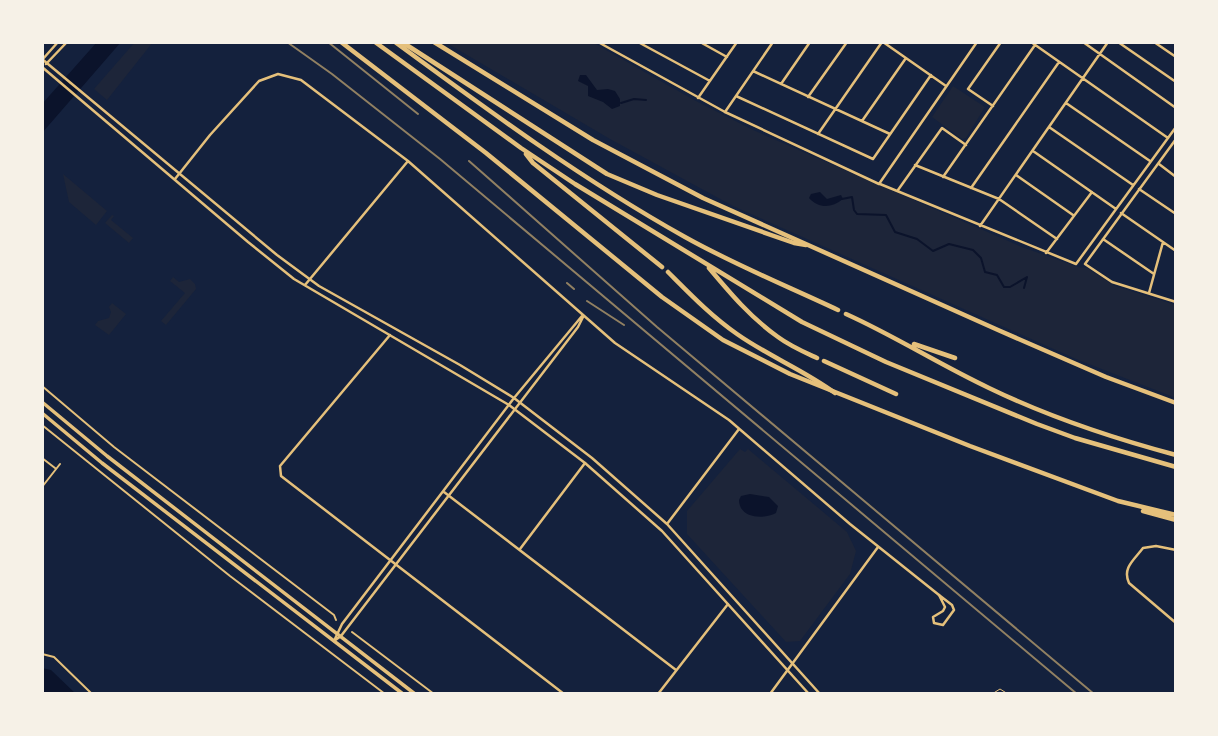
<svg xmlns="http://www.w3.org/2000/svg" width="1218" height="736" font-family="Barlow,sans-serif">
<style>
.green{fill:#1d2539}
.water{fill:#0b132b}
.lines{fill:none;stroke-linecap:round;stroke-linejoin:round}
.stream{stroke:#0b132b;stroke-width:2}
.service{stroke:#e5c07b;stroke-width:1}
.pedestrian{stroke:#e5c07b;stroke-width:2}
.minor{stroke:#e5c07b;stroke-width:2.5}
.tertiary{stroke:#e5c07b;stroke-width:2.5}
.primary{stroke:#e5c07b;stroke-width:3.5}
.trunk{stroke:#e5c07b;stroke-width:4.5}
.motorway{stroke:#e5c07b;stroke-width:4.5}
.rail{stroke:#918062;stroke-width:2}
</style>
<rect width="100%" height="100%" fill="#14213d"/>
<!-- green -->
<path class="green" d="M 135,42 L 153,42 L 107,100 L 94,89 Z
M 445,42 L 592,42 L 694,100 L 753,130 L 1022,247 L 1078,267 L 1087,268 L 1115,286 L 1176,305 L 1176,398 L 1076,359 L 733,206 L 610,139 Z
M 953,86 L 985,107 L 966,138 L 962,139 L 932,117 Z
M 63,174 L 107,211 L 96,225 L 69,202 Z
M 112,215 L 114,216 L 111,220 L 133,238 L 129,243 L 105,223 Z
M 173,277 L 179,282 L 190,279 L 195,284 L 196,289 L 166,325 L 161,321 L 185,293 L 170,281 Z
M 112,303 L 126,314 L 109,335 L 95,325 L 98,321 L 109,318 L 111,312 L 109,307 Z
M 740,449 L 745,452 L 748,449 L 847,532 L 856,551 L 850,574 L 800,641 L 786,642 L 687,534 L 687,511 Z"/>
<!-- water -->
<path class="water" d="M 97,42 L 121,42 L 42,133 L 42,104 Z
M 580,75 L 586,75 L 597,90 L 608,89 L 615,91 L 620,99 L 620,106 L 612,109 L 603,102 L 588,96 L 588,86 L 578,81 Z
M 820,192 L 827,199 L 841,195 L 843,199 C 832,208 819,209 809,198 L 811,194 Z
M 750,494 L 769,497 L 778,506 L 776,513 C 763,520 739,518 739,500 L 741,496 Z
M 42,668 L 51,670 L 76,694 L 42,694 Z"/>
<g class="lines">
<!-- stream -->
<path class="stream" d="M 621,103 L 634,99 L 646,100
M 842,199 L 852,197 L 854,210 L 857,214 L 886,215 L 895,232 L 917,239 L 933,251 L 949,244 L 973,250 L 981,258 L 985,272 L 997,275 L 1004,287 L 1010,287 L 1027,277 L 1024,288"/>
<!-- service -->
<path class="service" d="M 992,694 L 1000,689 L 1008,694"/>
<!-- pedestrian -->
<path class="pedestrian" d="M 42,386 L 114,447 L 334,615 L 336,620
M 42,425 L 230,576 L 385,694
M 42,458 L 55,468
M 42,487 L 60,464
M 352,632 L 434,694
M 42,654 L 54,657 L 92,694"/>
<!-- minor -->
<path class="minor" d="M 638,42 L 710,81
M 700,42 L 727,57
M 883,42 L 946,86
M 1031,42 L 1168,138
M 1083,42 L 1176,108
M 1154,42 L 1176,57
M 753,71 L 890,134
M 781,84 L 810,42
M 736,96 L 873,159 L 931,75
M 808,97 L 847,42
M 698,98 L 737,42
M 1066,103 L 1150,161
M 993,106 L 968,89 L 1001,42
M 725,112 L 773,42
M 862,121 L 906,58
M 1049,127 L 1133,185
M 818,134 L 882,42
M 1176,139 L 1085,264 L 1112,282 L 1176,302
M 1033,151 L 1116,209
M 1159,164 L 1176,177
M 915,165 L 999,199 L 1057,239
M 1016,175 L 1073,215
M 943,177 L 1035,45
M 880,184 L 1076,264 L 1176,127
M 971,188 L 1059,62
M 1139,189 L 1176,214
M 898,190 L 942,128 L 966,145
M 1121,213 L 1176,251
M 980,226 L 1108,42
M 1103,239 L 1154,274
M 1046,253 L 1092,192
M 1149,293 L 1163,242
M 520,549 L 585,463
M 939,595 L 952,605 L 954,610 L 943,625 L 934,623 L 933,617 L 943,611 L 945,607 Z"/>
<!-- tertiary -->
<path class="tertiary" d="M 598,42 L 725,112 L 879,184 L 977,42
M 1118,42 L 1176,82
M 42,59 L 277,255 L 319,286 L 460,365 L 514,398 L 592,458 L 667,524 L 820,694
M 42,60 L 58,42
M 46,64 L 67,42
M 42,67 L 248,242 L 294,279 L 509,405 L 585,463 L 662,531 L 809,694
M 175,179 L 210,135 L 259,81 L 278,74 L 301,80 L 408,161 L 615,343 L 729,420 L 850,524 L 939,595
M 305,285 L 408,161
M 390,335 L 280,466 L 281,476 L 564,694
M 444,492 L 676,670
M 667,524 L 739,429
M 1176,550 L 1156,546 L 1143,548 C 1134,560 1122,568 1129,583 L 1176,623
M 334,641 L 342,624 L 514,398 L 582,316
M 334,641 L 341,636 L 578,327 L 583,317
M 658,694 L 728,604
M 770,694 L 878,547"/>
<!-- primary -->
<path class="primary" d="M 42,402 L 107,456 L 415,694
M 42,413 L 102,463 L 403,694"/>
<!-- trunk -->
<path class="trunk" d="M 341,42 L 486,153 L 662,297 L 723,340 L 790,374 L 970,446 L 1118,501 L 1176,515
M 434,42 L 593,140 L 703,198 L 998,330 L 1106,377 L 1176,403
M 1143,511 L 1176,520"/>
<!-- motorway -->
<path class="motorway" d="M 375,42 L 521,148 L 575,184 L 802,322 L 886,362 L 1037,424 L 1075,438 L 1176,467
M 395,42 C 489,111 583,180 685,237 C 735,265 787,286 838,310
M 402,42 L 607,174 L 657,195 L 794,243 L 806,245
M 526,154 L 533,163 L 662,267
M 709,268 C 730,293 751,318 778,337 C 790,346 804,352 817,358
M 668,272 C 690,294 711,316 737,334 C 768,356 804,370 835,393
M 846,314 C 895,336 940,365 989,388 C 1049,417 1112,438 1176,455
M 914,344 L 955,358
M 824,361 L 896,394"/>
<!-- rail -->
<path class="rail" d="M 287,42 L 332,74 L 440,159 L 1077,694
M 328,42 L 418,114
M 469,161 L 657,327 L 1094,694
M 567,283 L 574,289
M 587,301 L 624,325"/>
</g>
<!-- border -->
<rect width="1218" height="736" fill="none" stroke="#f6f1e7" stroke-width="88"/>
</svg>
